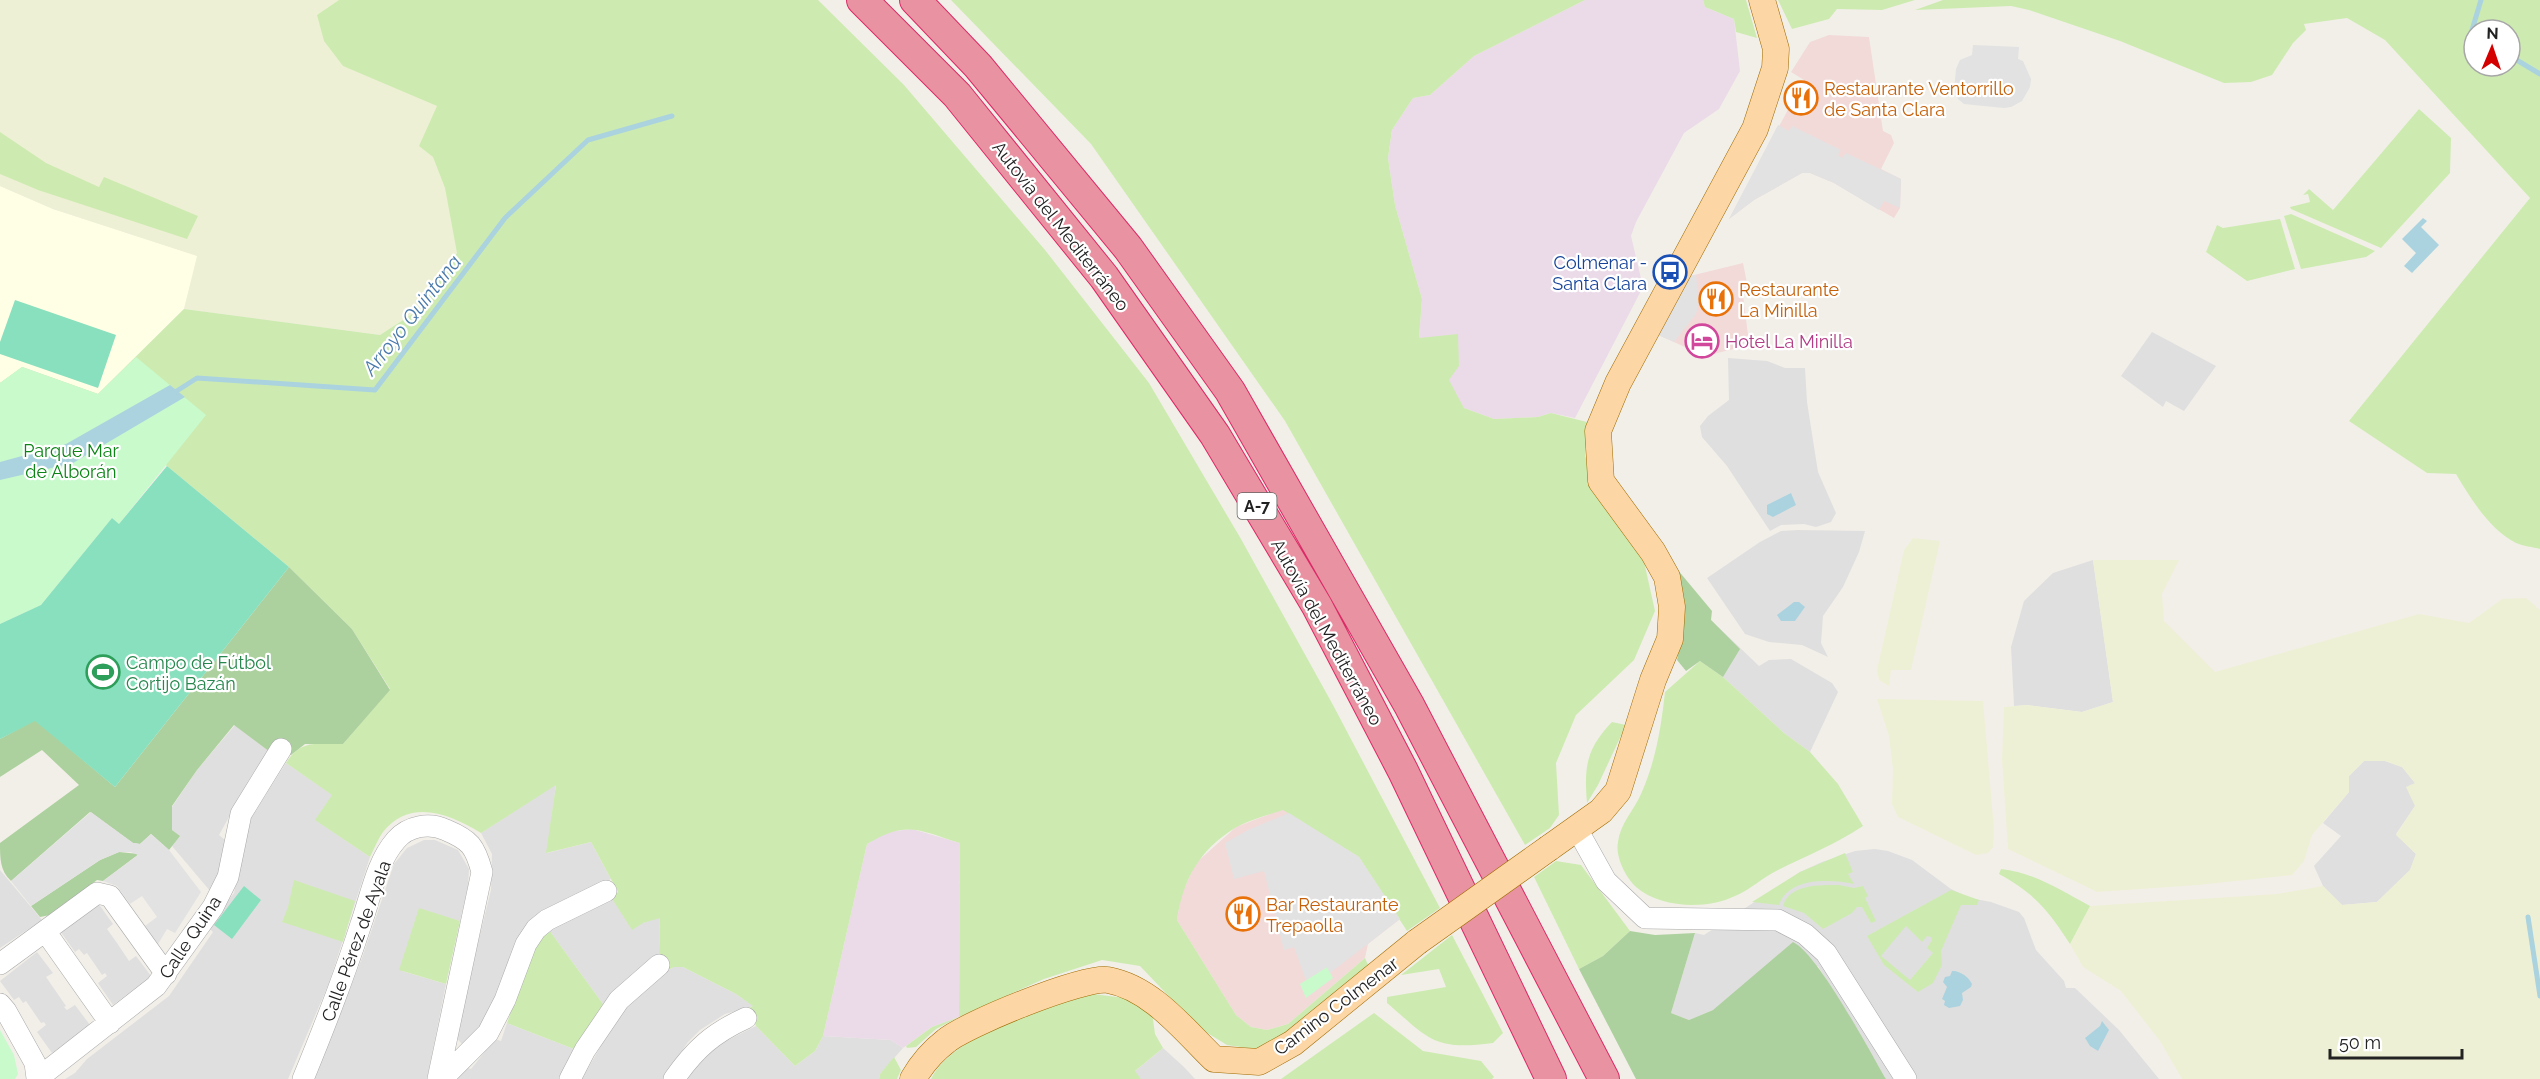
<svg xmlns="http://www.w3.org/2000/svg" width="2540" height="1079" font-family="Raleway,sans-serif">
<style>
.residential{fill:#e0dfdf}
.commercial{fill:#f2dad9}
.industrial{fill:#ebdbe8}
.education{fill:#ffffe5}
.farmland{fill:#eef0d5}
.grass{fill:#cdebb0;fill-rule:evenodd}
.forest{fill:#add19e}
.park{fill:#c8facc}
.pitch{fill:#88e0be}
.parking{fill:#e2e2e2}
.water{fill:#aad3df}
.lines{fill:none;stroke-linecap:round;stroke-linejoin:round}
.stream{stroke:#aad3df;stroke-width:5}
.minor-casing{stroke:#a9a9a9;stroke-width:22}
.major-casing{stroke:#a06b00;stroke-width:27}
.highway-casing{stroke:#dc2a67;stroke-width:32}
.minor{stroke:#fff;stroke-width:21}
.major{stroke:#fcd6a4;stroke-width:26}
.highway{stroke:#e892a2;stroke-width:30}
.major-bridge-casing{stroke:#a06b00;stroke-width:27;stroke-linecap:butt}
.major-bridge{stroke:#fcd6a4;stroke-width:26}
.labels{text-anchor:middle;dominant-baseline:central;stroke-width:4.5;stroke-linejoin:round;paint-order:stroke}
.shield{fill:#fff;stroke:#646464;stroke-width:1.5}
.shield-label{font-size:16px;font-weight:bold;fill:#222}
.food-label{font-size:18px;fill:#c56008;stroke:#fff;text-anchor:start}
.street-label{font-size:18px;fill:#222;stroke:#fff}
.transit-label{font-size:18px;fill:#164399;stroke:#fff;text-anchor:end}
.hotel-label{font-size:18px;fill:#b23c85;stroke:#fff;text-anchor:start}
.park-label{font-size:18px;fill:#0c8416;stroke:#fff}
.leisure-label{font-size:18px;fill:#27864d;stroke:#fff;text-anchor:start}
.water-label{font-size:20px;font-style:italic;fill:#4a7aab;stroke:#fff}
</style>
<rect width="100%" height="100%" fill="#f2efe9"/>
<!-- residential -->
<path class="residential" d="M 2152,332 L 2216,366 L 2184,411 L 2166,401 L 2163,407 L 2121,376 Z
M 1728,358 L 1767,361 L 1785,368 L 1805,368 L 1807,402 L 1818,472 L 1836,513 L 1831,522 L 1816,527 L 1804,524 L 1781,525 L 1770,531 L 1727,466 L 1702,437 L 1700,426 L 1708,416 L 1729,400 Z
M 1798,530 L 1865,531 L 1859,552 L 1843,587 L 1823,616 L 1821,643 L 1828,657 L 1802,645 L 1769,642 L 1745,634 L 1707,578 L 1760,542 L 1781,531 Z
M 2093,560 L 2113,702 L 2082,712 L 2027,705 L 2014,706 L 2011,647 L 2024,601 L 2053,573 Z
M 1711,620 L 1759,666 L 1769,660 L 1791,659 L 1832,683 L 1838,692 L 1810,752 L 1784,733 L 1723,677 L 1700,661 Z
M 235,725 L 270,752 L 239,799 L 219,835 L 225,840 L 220,874 L 211,892 L 172,846 L 179,836 L 172,830 L 172,807 L 197,770 Z
M 2364,761 L 2385,761 L 2402,767 L 2415,783 L 2415,806 L 2396,834 L 2416,854 L 2410,870 L 2377,902 L 2342,905 L 2323,886 L 2314,866 L 2341,836 L 2323,823 L 2349,792 L 2349,776 Z
M 286,763 L 333,795 L 316,820 L 370,857 L 329,983 L 288,1079 L 65,1079 L 75,1073 L 87,1059 L 169,996 L 213,932 L 208,927 L 234,893 L 249,821 Z
M 556,784 L 547,853 L 591,842 L 611,879 L 556,906 L 485,1023 L 464,1044 L 461,1043 L 456,1037 L 464,999 L 491,890 L 492,854 L 481,833 Z
M 424,840 L 435,840 L 458,850 L 469,869 L 468,886 L 460,921 L 449,918 L 402,971 L 446,984 L 427,1079 L 314,1079 L 362,958 L 394,864 L 407,848 Z
M 1875,849 L 1888,851 L 1912,860 L 1951,889 L 1970,898 L 1991,902 L 2019,912 L 2024,918 L 2036,950 L 2064,981 L 2066,988 L 2075,988 L 2119,1030 L 2159,1079 L 1886,1079 L 1818,966 L 1689,1020 L 1671,1013 L 1695,933 L 1704,935 L 1800,872 L 1822,862 L 1855,851 Z
M 0,870 L 42,920 L 0,948 Z
M 612,899 L 643,923 L 660,917 L 659,954 L 632,974 L 603,1004 L 549,930 Z
M 98,903 L 113,924 L 107,929 L 117,943 L 129,961 L 136,956 L 151,976 L 113,1005 L 98,983 L 107,976 L 105,973 L 102,975 L 87,953 L 84,955 L 79,949 L 75,952 L 60,931 Z
M 37,952 L 53,973 L 46,977 L 66,1006 L 64,1007 L 67,1010 L 75,1005 L 90,1025 L 52,1053 L 37,1032 L 46,1025 L 44,1022 L 41,1023 L 26,1001 L 23,1003 L 19,997 L 14,1000 L 0,981 Z
M 674,967 L 683,967 L 736,994 L 754,1006 L 725,1014 L 700,1030 L 688,1042 L 663,1079 L 582,1079 L 621,1011 L 661,974 Z
M 507,1023 L 574,1049 L 561,1079 L 458,1079 L 465,1067 L 471,1069 L 495,1039 L 501,1041 Z
M 756,1026 L 795,1066 L 815,1051 L 823,1036 L 891,1040 L 903,1048 L 880,1074 L 879,1079 L 687,1079 L 712,1048 Z
M 1163,1048 L 1184,1067 L 1195,1079 L 1141,1079 L 1134,1072 Z"/>
<!-- commercial -->
<path class="commercial" d="M 1829,35 L 1869,37 L 1883,131 L 1891,135 L 1894,143 L 1881,169 L 1901,179 L 1900,208 L 1894,218 L 1834,183 L 1810,173 L 1802,173 L 1754,200 L 1729,219 L 1804,80 L 1791,72 L 1810,42 Z
M 1743,263 L 1749,293 L 1743,295 L 1748,335 L 1742,347 L 1705,356 L 1656,334 L 1690,276 Z
M 1283,809 L 1359,857 L 1400,919 L 1368,944 L 1365,958 L 1288,1024 L 1267,1030 L 1251,1027 L 1236,1015 L 1177,920 L 1181,895 L 1196,863 L 1236,827 Z"/>
<!-- industrial -->
<path class="industrial" d="M 1585,0 L 1703,0 L 1705,7 L 1734,19 L 1740,71 L 1719,109 L 1684,133 L 1636,222 L 1631,236 L 1643,287 L 1575,418 L 1551,413 L 1538,417 L 1494,419 L 1464,408 L 1419,338 L 1422,299 L 1395,205 L 1388,158 L 1392,130 L 1413,98 L 1430,95 L 1474,56 Z
M 912,829 L 960,843 L 959,1017 L 932,1027 L 903,1048 L 891,1040 L 823,1036 L 867,844 L 887,832 Z"/>
<!-- education -->
<path class="education" d="M 0,186 L 53,209 L 198,256 L 184,309 L 98,394 L 23,367 L 0,383 Z"/>
<!-- farmland -->
<path class="farmland" d="M 0,0 L 441,0 L 465,118 L 457,253 L 420,309 L 380,335 L 184,309 L 197,256 L 53,209 L 0,186 Z
M 1913,538 L 1940,541 L 1911,670 L 1891,670 L 1889,686 L 1879,680 L 1877,670 L 1904,550 Z
M 2093,560 L 2179,560 L 2162,594 L 2164,621 L 2215,672 L 2419,614 L 2469,623 L 2502,599 L 2526,598 L 2540,610 L 2540,1079 L 2182,1079 L 2160,1041 L 2121,991 L 2083,967 L 2070,944 L 2090,906 L 2277,894 L 2323,886 L 2342,905 L 2377,902 L 2410,870 L 2416,854 L 2396,835 L 2415,806 L 2406,787 L 2415,783 L 2402,767 L 2385,761 L 2364,761 L 2349,776 L 2349,792 L 2312,835 L 2304,861 L 2292,875 L 2198,885 L 2097,892 L 2008,849 L 2002,759 L 2004,707 L 2027,705 L 2082,712 L 2113,702 Z
M 1877,699 L 1983,701 L 1994,829 L 1993,847 L 1988,853 L 1976,855 L 1898,817 L 1892,804 L 1893,769 L 1889,736 Z"/>
<!-- grass -->
<path class="grass" d="M 339,0 L 818,0 L 904,85 L 1045,250 L 1149,383 L 1241,539 L 1333,705 L 1440,908 L 1407,931 L 1359,857 L 1283,810 C 1268,815 1249,820 1235,828 C 1199,850 1183,880 1177,920 L 1236,1015 L 1251,1027 L 1267,1030 L 1288,1024 L 1365,958 L 1369,967 L 1277,1042 L 1255,1049 L 1227,1045 L 1199,1028 L 1140,966 L 1102,960 L 1044,979 L 959,1017 L 936,1029 L 916,1047 L 907,1048 L 906,1046 L 932,1027 L 959,1017 L 960,843 C 918,830 907,820 867,844 L 823,1036 L 815,1051 L 795,1066 L 756,1026 L 749,1008 L 753,1006 L 736,994 L 683,967 L 674,967 L 668,970 L 659,954 L 660,918 L 643,923 L 632,930 L 611,897 L 618,892 L 591,842 L 546,853 L 556,785 L 481,833 C 451,815 411,797 383,832 C 378,839 374,849 370,857 L 315,820 L 332,795 L 286,763 C 301,739 318,744 343,744 L 390,689 L 352,629 L 289,567 L 167,466 L 161,461 L 66,444 L 0,383 L 22,367 L 98,394 L 184,309 L 380,335 L 420,309 L 457,253 L 445,188 L 433,157 L 419,146 L 437,106 L 343,66 L 324,41 L 317,15 Z
M 951,0 L 1585,0 L 1474,56 L 1430,95 L 1413,98 L 1392,130 L 1388,158 L 1395,205 L 1422,299 L 1419,338 L 1458,334 L 1459,366 L 1449,380 L 1464,408 L 1494,419 L 1538,417 L 1551,413 L 1587,422 L 1585,455 L 1594,487 L 1643,557 L 1655,611 L 1634,660 L 1576,715 L 1556,763 L 1559,815 L 1550,828 L 1525,845 L 1285,421 L 1091,144 Z
M 1703,0 L 1746,0 L 1757,38 L 1736,32 L 1734,19 L 1705,7 Z
M 1778,0 L 1915,0 L 1882,10 L 1837,9 L 1829,19 L 1792,29 Z
M 1943,0 L 2540,0 L 2540,549 C 2533,547 2523,546 2516,543 C 2489,529 2471,499 2456,474 L 2427,473 L 2349,421 L 2530,198 L 2385,40 L 2347,18 L 2304,24 L 2306,30 L 2293,43 L 2272,75 L 2251,82 L 2224,83 L 2120,41 L 2029,10 L 2011,6 L 1915,10 ZM 2474,30 L 2510,30 L 2510,66 L 2474,66 Z
M 2419,109 L 2451,138 L 2450,173 L 2381,248 L 2291,209 L 2290,207 L 2310,202 L 2308,194 L 2303,195 L 2309,189 L 2333,210 Z
M 0,132 L 46,163 L 99,187 L 104,177 L 198,216 L 187,239 L 38,190 L 0,174 Z
M 2291,214 L 2375,251 L 2366,257 L 2301,269 L 2284,216 Z
M 2280,219 L 2295,269 L 2247,281 L 2206,252 L 2217,225 L 2223,228 Z
M 1700,661 L 1723,677 L 1784,733 L 1810,752 L 1838,784 L 1863,826 C 1836,844 1806,856 1778,870 C 1763,877 1750,890 1735,896 C 1706,910 1660,908 1636,887 C 1626,878 1615,857 1618,842 C 1620,824 1634,810 1641,794 C 1656,760 1661,728 1665,692 Z
M 1612,722 L 1626,725 L 1598,785 L 1587,803 C 1584,767 1586,749 1612,722 Z
M 1845,853 L 1853,872 L 1848,874 L 1854,884 C 1829,879 1789,877 1779,905 L 1752,902 L 1800,872 Z
M 1556,861 L 1581,865 L 1630,931 L 1603,956 L 1579,969 L 1534,877 Z
M 2001,869 C 2033,872 2062,891 2090,906 L 2070,944 C 2048,910 2035,894 1999,874 Z
M 294,880 L 355,901 L 343,942 L 282,922 L 288,907 Z
M 1839,885 L 1854,888 L 1863,886 L 1868,896 L 1865,898 L 1876,921 L 1871,923 L 1862,907 L 1857,907 L 1852,913 L 1823,929 L 1804,913 L 1783,906 C 1789,884 1820,885 1839,885 Z
M 1951,890 L 1979,900 L 1977,905 L 1961,905 L 1941,951 L 1942,965 L 1933,983 L 1918,992 L 1884,965 L 1867,936 ZM 1906,926 L 1922,942 L 1927,936 L 1931,937 L 1932,940 L 1927,948 L 1933,953 L 1910,980 L 1881,956 Z
M 419,908 L 460,921 L 446,984 L 399,970 Z
M 549,930 L 603,1004 L 574,1049 L 507,1023 L 535,946 Z
M 1452,935 L 1503,1033 L 1493,1043 C 1434,1051 1429,1039 1387,1003 L 1387,997 L 1446,987 L 1439,969 L 1401,975 Z
M 1093,994 L 1125,998 L 1152,1012 L 1155,1034 L 1163,1048 L 1135,1071 L 1141,1079 L 931,1079 C 952,1035 1048,1006 1093,994 Z
M 1374,1013 L 1423,1051 L 1481,1061 L 1494,1077 L 1492,1079 L 1281,1079 Z
M 894,1057 L 901,1070 L 897,1079 L 879,1079 L 880,1074 Z"/>
<!-- forest -->
<path class="forest" d="M 1672,563 L 1712,611 L 1711,620 L 1740,649 L 1723,677 L 1700,661 L 1686,671 L 1677,660 C 1686,620 1684,601 1672,563 Z
M 289,567 L 352,629 L 390,690 L 343,744 L 305,744 L 291,755 L 275,747 L 270,752 L 234,725 L 197,770 L 172,806 L 172,830 L 180,836 L 169,850 L 151,834 L 140,844 L 133,843 L 90,812 L 11,881 C 0,871 0,858 0,843 L 79,785 L 42,750 L 0,777 L 0,739 L 35,720 L 115,787 Z
M 119,852 L 139,854 L 103,881 L 97,880 L 50,915 L 40,917 L 31,906 L 100,860 Z
M 1630,931 L 1655,935 L 1695,933 L 1671,1013 L 1689,1020 L 1713,1010 L 1793,942 C 1818,954 1869,1050 1886,1079 L 1636,1079 L 1579,969 L 1603,956 Z"/>
<!-- park -->
<path class="park" d="M 136,357 L 206,415 L 119,524 L 112,518 L 41,605 L 0,624 L 0,383 L 22,367 L 98,394 Z
M 1327,967 L 1333,978 L 1306,998 L 1300,984 Z
M 0,1030 L 14,1055 L 18,1074 L 15,1079 L 0,1079 Z"/>
<!-- pitch -->
<path class="pitch" d="M 15,300 L 116,335 L 98,388 L 0,354 L 0,342 Z
M 167,466 L 289,567 L 115,787 L 35,721 L 0,739 L 0,624 L 41,605 L 112,518 L 119,524 Z
M 244,886 L 261,900 L 232,939 L 214,925 Z"/>
<!-- parking -->
<path class="parking" d="M 1973,45 L 2019,47 L 2018,59 L 2023,61 L 2031,79 L 2030,87 L 2022,101 L 2011,107 L 2004,108 L 1964,104 L 1958,99 L 1954,91 L 1956,69 L 1960,60 L 1972,55 Z
M 1778,125 L 1789,131 L 1792,126 L 1841,150 L 1838,155 L 1842,158 L 1846,153 L 1901,179 L 1900,208 L 1884,201 L 1879,210 L 1834,183 L 1810,173 L 1802,173 L 1754,200 L 1729,219 Z
M 1696,275 L 1699,302 L 1696,314 L 1674,342 L 1656,334 L 1690,276 Z
M 91,812 L 133,843 L 140,844 L 151,834 L 169,850 L 201,892 L 175,933 L 167,929 L 158,944 L 145,926 L 157,917 L 142,896 L 130,904 L 117,886 L 103,881 L 138,855 L 131,852 L 119,852 L 100,860 L 31,906 L 11,881 Z
M 1289,813 L 1359,857 L 1400,919 L 1330,973 L 1327,967 L 1306,980 L 1294,947 L 1284,950 L 1264,871 L 1234,879 L 1225,843 L 1248,830 Z"/>
<!-- water -->
<path class="water" d="M 2423,218 L 2427,221 L 2421,227 L 2439,245 L 2412,273 L 2404,266 L 2416,253 L 2402,239 Z
M 170,385 L 185,397 L 73,463 L 0,480 L 0,462 L 66,444 Z
M 1791,493 L 1796,505 L 1773,517 L 1767,514 L 1767,505 Z
M 1794,602 L 1799,602 L 1805,607 L 1795,621 L 1781,621 L 1777,615 Z
M 1952,971 C 1959,970 1969,977 1972,984 L 1971,987 L 1962,993 L 1963,1000 L 1960,1006 L 1949,1008 L 1944,1005 L 1945,1001 L 1942,999 L 1947,987 L 1943,982 L 1945,977 L 1950,976 Z
M 2102,1021 L 2109,1030 L 2098,1051 L 2090,1046 L 2085,1038 L 2100,1026 Z"/>
<g class="lines">
<!-- stream -->
<path class="stream" d="M 2474,31 L 2472,30 L 2481,0
M 2510,56 L 2540,74
M 172,394 L 197,378 L 375,390 L 505,218 L 588,140 L 672,116
M 2528,917 L 2540,996"/>
<!-- minor casing -->
<g class="minor-casing">
<path id="minor" d="M 1577,829 L 1606,881 L 1645,918 L 1778,920 L 1805,934 L 1826,953 L 1906,1079
M 45,931 L 110,1023
M 0,964 L 97,893 L 110,896 L 166,974
M 0,1004 L 6,1011 L 35,1063 L 37,1078
M 37,1079 L 156,986 L 213,907 L 228,877 L 241,814 L 281,749
M 303,1079 C 324,1028 344,977 361,924 C 371,896 376,863 396,840 C 408,826 429,822 446,830 C 470,840 475,846 482,872 L 438,1079
M 442,1079 L 488,1033 L 505,1000 L 526,944 L 536,929 L 547,920 L 606,891
M 570,1079 L 585,1050 L 619,1000 L 659,965
M 674,1079 C 695,1049 713,1033 746,1018"/>
</g>
<!-- major casing -->
<g class="major-casing">
<path id="major" d="M 1549,848 L 1601,811 L 1618,791 L 1653,680 L 1670,639 L 1672,607 L 1667,577 L 1653,552 L 1601,481 L 1598,431 L 1618,383 L 1755,129 L 1775,68 L 1776,49 L 1762,0
M 913,1079 C 921,1065 933,1051 946,1041 C 966,1024 1084,976 1108,980 C 1152,988 1184,1030 1214,1059 L 1259,1062 L 1293,1043 L 1417,942"/>
</g>
<!-- highway casing -->
<g class="highway-casing">
<path id="highway" d="M 862,0 L 957,95 L 1104,277 L 1215,435 L 1317,606 L 1403,771 L 1551,1079
M 915,0 L 978,66 L 1128,248 L 1230,391 L 1409,705 L 1604,1079"/>
</g>
<!-- minor -->
<use href="#minor" class="minor"/>
<!-- major -->
<use href="#major" class="major"/>
<!-- highway -->
<use href="#highway" class="highway"/>
<!-- major-bridge casing -->
<g class="major-bridge-casing">
<path id="major-bridge" d="M 1417,942 L 1549,848"/>
</g>
<!-- major-bridge -->
<use href="#major-bridge" class="major-bridge"/>
</g>
<!-- icons -->
<defs>
<g id="restaurant-ring" transform="scale(1.725)"><circle r="9.5" fill="#fff" stroke="#e8710a" stroke-width="1.5"/><path d="M-5-6h1v4h1v-4h1v4h1v-4h1v5L-1.5 .5V6h-2V.5L-5-1ZM5-6V6H3V1.5H1.5Q1.5-4 5-6Z" fill="#e8710a"/></g>
<g id="bus-ring" transform="scale(1.725)"><circle r="9.5" fill="#fff" stroke="#1a4fb4" stroke-width="1.5"/><path d="M-5-6H5V4H4V6H2V4H-2V6H-4V4H-5ZM-3.5-4V0h7V-4ZM-3.5 1.2v1.5H-2V1.2ZM2 1.2v1.5H3.5V1.2Z" fill="#1a4fb4"/></g>
<g id="hotel-ring" transform="scale(1.725)"><circle r="9.5" fill="#fff" stroke="#d1479c" stroke-width="1.5"/><path d="M-6-4.5h1.5V1H6V5H4.5V3h-9V5H-6ZM-4 0a1.8 1.8 0 1 1 3.6 0ZM.5 0V-2.5h3Q6-2.5 6 0Z" fill="#d1479c"/></g>
<g id="stadium-ring" transform="scale(1.725)"><circle r="9.5" fill="#fff" stroke="#2e9e5b" stroke-width="1.5"/><path d="M0-5a6.5 5 0 1 0 0 10a6.5 5 0 1 0 0-10ZM-3.5-1.8h7v3.6h-7Z" fill="#2e9e5b"/></g>
</defs>
<g fill-rule="evenodd">
<use href="#restaurant-ring" x="1801" y="98"/>
<use href="#bus-ring" x="1670" y="272"/>
<use href="#restaurant-ring" x="1716" y="299"/>
<use href="#hotel-ring" x="1702" y="341"/>
<use href="#stadium-ring" x="103" y="672"/>
<use href="#restaurant-ring" x="1243" y="914"/>
</g>
<g class="labels">
<!-- shield labels -->
<rect class="shield" x="1237.5" y="493" width="39" height="26" rx="4.5"/>
<g class="shield-label">
<text x="1257" y="506">A-7</text>
</g>
<!-- food labels -->
<g class="food-label">
<text x="1824" y="88">Restaurante Ventorrillo<tspan x="1824" dy="21">de Santa Clara</tspan></text>
<text x="1739" y="289">Restaurante<tspan x="1739" dy="21">La Minilla</tspan></text>
<text x="1266" y="904">Bar Restaurante<tspan x="1266" dy="21">Trepaolla</tspan></text>
</g>
<!-- street labels -->
<g class="street-label">
<text transform="translate(1061 226) rotate(52)">Autovía del Mediterráneo</text>
<text transform="translate(1327 632) rotate(61)">Autovía del Mediterráneo</text>
<text transform="translate(190 937) rotate(-56)">Calle Quina</text>
<text transform="translate(356 941) rotate(-70)">Calle Pérez de Ayala</text>
<text transform="translate(1336 1006) rotate(-37)">Camino Colmenar</text>
</g>
<!-- transit labels -->
<g class="transit-label">
<text x="1647" y="262">Colmenar -<tspan x="1647" dy="21">Santa Clara</tspan></text>
</g>
<!-- hotel labels -->
<g class="hotel-label">
<text x="1725" y="341">Hotel La Minilla</text>
</g>
<!-- park labels -->
<g class="park-label">
<text x="71" y="450">Parque Mar<tspan x="71" dy="21">de Alborán</tspan></text>
</g>
<!-- leisure labels -->
<g class="leisure-label">
<text x="126" y="662">Campo de Fútbol<tspan x="126" dy="21">Cortijo Bazán</tspan></text>
</g>
<!-- water labels -->
<g class="water-label">
<text transform="translate(412 315) rotate(-52)">Arroyo Quintana</text>
</g>
</g>
<!-- north arrow -->
<g transform="translate(2492 48) rotate(2)"><circle r="28" fill="#ffffff" stroke="#a7a7a7" stroke-width="1.5"/>
<path d="M0-4.5L10 22L0 15L-10 22Z" fill="#d40000"/>
<text y="-9" font-size="16" font-weight="bold" text-anchor="middle" fill="#222222">N</text>
</g>
<!-- scale -->
<path d="M2330 1049v9h132v-9" fill="none" stroke="#222222" stroke-width="3"/>
<text x="2339" y="1049" font-size="18" fill="#222222" stroke="#ffffff" stroke-width="4.5" paint-order="stroke">50 m</text>
</svg>
